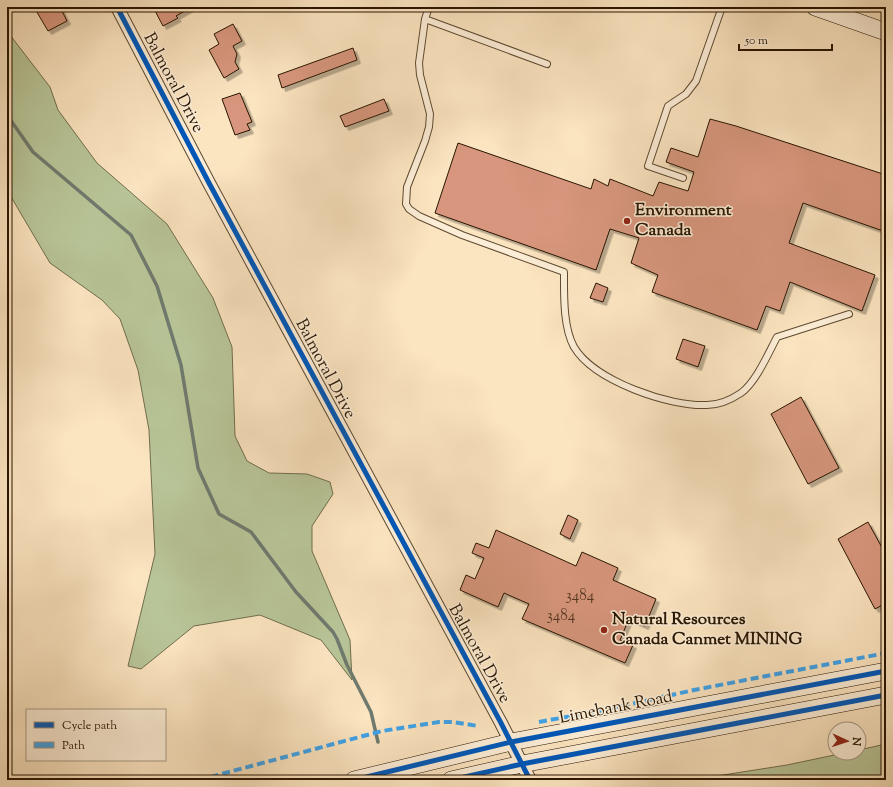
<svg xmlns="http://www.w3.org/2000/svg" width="893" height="787" font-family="'Sorts Mill Goudy',serif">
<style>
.green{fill:#b8c598;stroke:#706d4c}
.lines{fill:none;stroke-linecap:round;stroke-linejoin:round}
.stream{stroke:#6f7a6e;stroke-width:3.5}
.building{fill:#d7967d;stroke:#281500;filter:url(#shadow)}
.service-casing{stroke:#5d4930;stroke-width:8}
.minor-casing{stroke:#5d4930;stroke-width:14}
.secondary-casing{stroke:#281500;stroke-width:18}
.service{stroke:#fcedd6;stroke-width:6}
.minor{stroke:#fcedd6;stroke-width:12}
.secondary{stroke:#fcedd6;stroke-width:17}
.quiet{stroke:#3ea2e9;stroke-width:4;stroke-dasharray:8 4;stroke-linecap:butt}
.cycleway-casing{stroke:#fcedd6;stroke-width:8}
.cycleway{stroke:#0057b8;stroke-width:5}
.poi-dot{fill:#8f2418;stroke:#fcedd6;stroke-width:1.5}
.labels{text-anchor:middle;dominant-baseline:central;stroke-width:3;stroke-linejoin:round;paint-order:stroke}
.number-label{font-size:15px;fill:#54351f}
.street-label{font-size:17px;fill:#281500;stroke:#fcedd6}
.poi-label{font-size:17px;font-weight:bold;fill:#281500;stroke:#fcedd6;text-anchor:start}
</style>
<defs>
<filter id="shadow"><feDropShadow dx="3.5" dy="3.5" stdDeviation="0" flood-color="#0004"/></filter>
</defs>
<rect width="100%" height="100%" fill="#fbe4c0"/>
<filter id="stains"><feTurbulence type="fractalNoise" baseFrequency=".005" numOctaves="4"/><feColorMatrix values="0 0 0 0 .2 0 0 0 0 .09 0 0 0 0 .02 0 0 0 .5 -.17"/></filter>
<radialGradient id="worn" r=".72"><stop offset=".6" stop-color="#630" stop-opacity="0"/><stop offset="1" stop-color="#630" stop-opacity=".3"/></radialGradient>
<!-- green -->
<path class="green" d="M 7,28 L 10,35 L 50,87 L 58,110 L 97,163 L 167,224 L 213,298 L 232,347 L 235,436 L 247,461 L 269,473 L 307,474 L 330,482 L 333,494 L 312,526 L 312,551 L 350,640 L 352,680 L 321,640 L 260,615 L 194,626 L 141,669 L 128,666 L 155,554 L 149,430 L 138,370 L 120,319 L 102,300 L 50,263 L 7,190 Z
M 886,744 L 886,780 L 691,780 L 787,765 L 844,753 L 859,753 L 859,750 Z"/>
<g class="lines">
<!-- stream -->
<path class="stream" d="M 7,115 L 33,152 L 131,235 L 157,286 L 181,365 L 198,468 L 219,514 L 251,532 L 296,592 L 333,632 L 337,639 L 347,665 L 371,712 L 378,742"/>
</g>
<!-- building -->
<path class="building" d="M 34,7 L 60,7 L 67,21 L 48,31 Z
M 153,7 L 192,7 L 176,16 L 178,18 L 163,26 Z
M 233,24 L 242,41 L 233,46 L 237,54 L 235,62 L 239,69 L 224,78 L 209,50 L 219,44 L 214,34 Z
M 353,48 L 357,60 L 282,88 L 278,75 Z
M 240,93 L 252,122 L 247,124 L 250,130 L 235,135 L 222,99 Z
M 384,99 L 389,111 L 345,127 L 340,116 Z
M 710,119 L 736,126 L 886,175 L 886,232 L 803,203 L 789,243 L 875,275 L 862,311 L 790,282 L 780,311 L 766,306 L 757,330 L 652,292 L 658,275 L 631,263 L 639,238 L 610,229 L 596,270 L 435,213 L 458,143 L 591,189 L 594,179 L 608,186 L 610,179 L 653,196 L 659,182 L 688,191 L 694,172 L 666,162 L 671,148 L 698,157 Z
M 596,283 L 608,288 L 603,302 L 590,298 Z
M 683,339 L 705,346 L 698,367 L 676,359 Z
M 801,397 L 839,468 L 808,484 L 771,414 Z
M 568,515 L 578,520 L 570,539 L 560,534 Z
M 868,522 L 886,555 L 886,603 L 875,609 L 838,539 Z
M 496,530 L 576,566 L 582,552 L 618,568 L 613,580 L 656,599 L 645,626 L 629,619 L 620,640 L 633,645 L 625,663 L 522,619 L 529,604 L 504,593 L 498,607 L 460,590 L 466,575 L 475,579 L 484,558 L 472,553 L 476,543 L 489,548 Z"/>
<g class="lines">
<!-- service casing -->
<g class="service-casing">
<path id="service" d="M 429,7 L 425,19 L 419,63 L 420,75 L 430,114 L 429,127 L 425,141 L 407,187 L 406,204 L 409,209 L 419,216 L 462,235 L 564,272 C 564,295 563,327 574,347 C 594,381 670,407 707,405 C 719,405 732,399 741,393 C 756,382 768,354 777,337 L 849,314
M 425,19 L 547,64
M 683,178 L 648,166 L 668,106 L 686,94 L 696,81 L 722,7"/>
</g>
<!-- minor casing -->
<g class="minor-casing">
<path id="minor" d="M 117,7 L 209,183 L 501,723 L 530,780"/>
</g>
<!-- secondary casing -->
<g class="secondary-casing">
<path id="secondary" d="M 815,7 L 886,32
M 354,780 L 511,742 L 886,671
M 451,780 L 522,764 L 886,695"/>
</g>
<!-- service -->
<use href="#service" class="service"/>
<!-- minor -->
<use href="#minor" class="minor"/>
<!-- secondary -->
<use href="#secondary" class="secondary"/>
<!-- quiet -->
<path class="quiet" d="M 539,722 L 599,711 L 694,690 L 886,653
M 199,780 L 382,731 L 439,722 L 453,722 L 478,726"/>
<!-- cycleway casing -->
<g class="cycleway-casing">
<path id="cycleway" d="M 117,7 L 209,183 L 501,723 L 530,780
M 354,780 L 511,742 L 886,671
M 451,780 L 522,764 L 886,695"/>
</g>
<!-- cycleway -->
<use href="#cycleway" class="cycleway"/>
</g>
<!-- markers -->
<g class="poi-dot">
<circle cx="627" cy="221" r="4"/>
<circle cx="604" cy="630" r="4"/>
</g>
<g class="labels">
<!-- number labels -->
<g class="number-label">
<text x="580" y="596">3484</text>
<text x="561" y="616">3484</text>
</g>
<!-- street labels -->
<g class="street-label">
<text transform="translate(173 83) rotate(62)">Balmoral Drive</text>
<text transform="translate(325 369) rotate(62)">Balmoral Drive</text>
<text transform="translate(479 654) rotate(61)">Balmoral Drive</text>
<text transform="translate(616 708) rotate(-11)">Limebank Road</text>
</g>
<!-- poi labels -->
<g class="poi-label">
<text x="635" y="211">Environment<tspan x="635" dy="20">Canada</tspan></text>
<text x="612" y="620">Natural Resources<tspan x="612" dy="20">Canada Canmet MINING</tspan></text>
</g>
</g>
<!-- margin -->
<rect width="893" height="787" fill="none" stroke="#fbe4c0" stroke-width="24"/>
<rect x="8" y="8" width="877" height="771" fill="none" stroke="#281500" stroke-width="2"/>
<rect x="12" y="12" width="869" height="763" fill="none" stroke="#281500"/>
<!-- legend -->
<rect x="26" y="709" width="140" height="52" fill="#fcedd6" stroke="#a79780"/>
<rect x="34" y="722" width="20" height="6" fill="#0057b8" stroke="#a79780"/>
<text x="62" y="729" font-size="12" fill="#281500">Cycle path</text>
<rect x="34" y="742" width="20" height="6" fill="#3ea2e9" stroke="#a79780"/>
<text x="62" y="749" font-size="12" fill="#281500">Path</text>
<!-- north arrow -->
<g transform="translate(847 741) rotate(93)"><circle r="19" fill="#fcedd6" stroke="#a79780"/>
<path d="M0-3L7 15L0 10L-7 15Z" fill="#8f2418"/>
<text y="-6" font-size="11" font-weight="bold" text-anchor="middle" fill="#281500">N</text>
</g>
<!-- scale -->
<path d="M739 44v6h93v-6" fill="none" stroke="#281500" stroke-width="2"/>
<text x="745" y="44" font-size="12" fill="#281500" stroke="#fcedd6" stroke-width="3" paint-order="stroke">50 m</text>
<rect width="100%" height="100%" filter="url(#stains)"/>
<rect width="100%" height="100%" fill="url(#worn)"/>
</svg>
